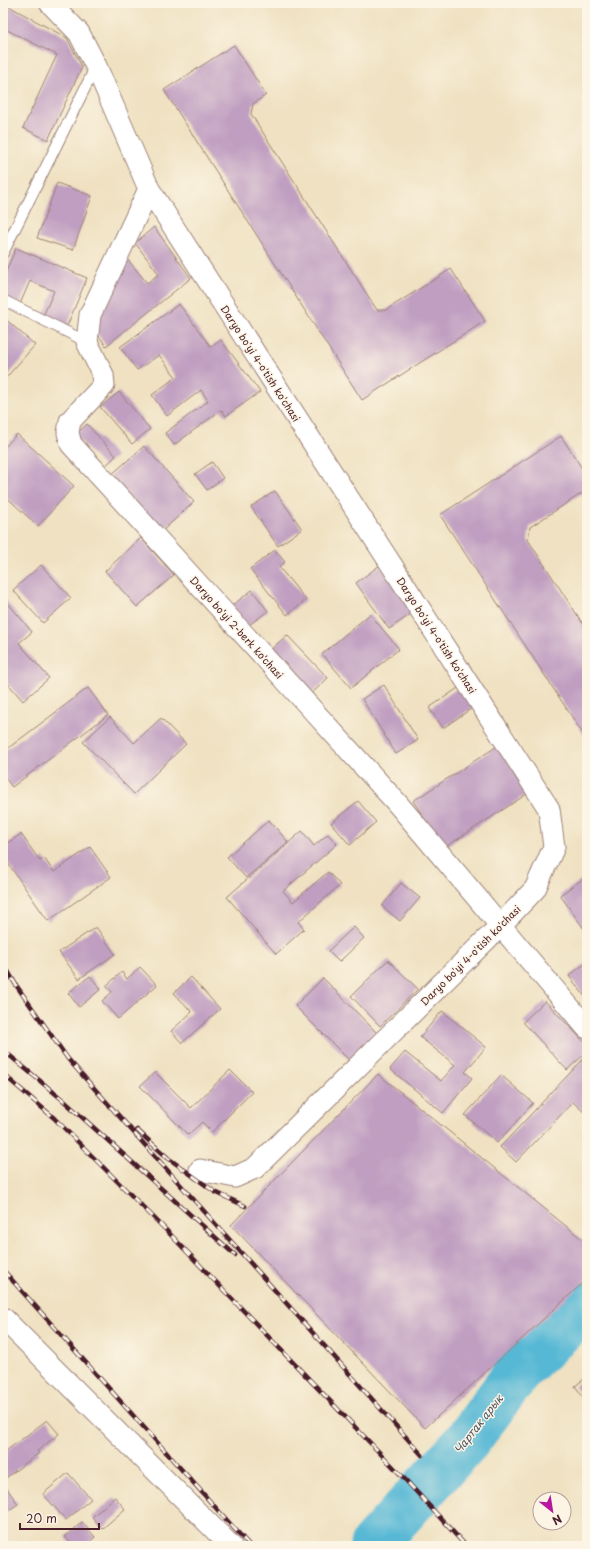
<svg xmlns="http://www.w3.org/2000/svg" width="590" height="1549" font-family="'Playpen Sans',sans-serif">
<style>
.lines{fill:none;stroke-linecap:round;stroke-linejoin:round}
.stream{stroke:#56b8d5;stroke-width:8}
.river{stroke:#56b8d5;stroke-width:47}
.building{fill:#c09ec1}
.lane-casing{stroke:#9c8076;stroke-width:12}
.street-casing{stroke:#9c8076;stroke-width:23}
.lane{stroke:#fff;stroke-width:10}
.street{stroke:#fff;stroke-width:21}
.rail-casing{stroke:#4a1f2b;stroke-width:4.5}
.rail{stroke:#fcf5e5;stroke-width:3;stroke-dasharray:9;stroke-linecap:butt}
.labels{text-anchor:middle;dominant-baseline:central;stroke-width:3;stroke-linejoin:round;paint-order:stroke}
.street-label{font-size:10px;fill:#4a1f2b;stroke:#fcf5e5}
.water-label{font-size:11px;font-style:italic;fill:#4e5566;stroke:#fcf5e5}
</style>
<rect width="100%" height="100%" fill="#fcf5e5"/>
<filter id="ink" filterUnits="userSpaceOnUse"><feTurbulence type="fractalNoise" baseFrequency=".025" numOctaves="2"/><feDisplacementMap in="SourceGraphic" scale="8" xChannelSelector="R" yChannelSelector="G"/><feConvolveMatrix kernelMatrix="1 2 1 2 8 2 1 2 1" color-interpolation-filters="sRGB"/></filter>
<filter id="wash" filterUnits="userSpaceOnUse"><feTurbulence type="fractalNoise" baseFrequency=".012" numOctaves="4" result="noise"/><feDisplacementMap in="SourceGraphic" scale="16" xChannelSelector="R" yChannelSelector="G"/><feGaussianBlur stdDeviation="0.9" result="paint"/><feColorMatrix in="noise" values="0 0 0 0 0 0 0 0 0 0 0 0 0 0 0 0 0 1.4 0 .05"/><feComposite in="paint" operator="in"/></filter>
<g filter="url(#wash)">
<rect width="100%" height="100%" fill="#efe1c1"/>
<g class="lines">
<!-- stream -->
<path class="stream" d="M 372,1546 L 373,1546"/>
<!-- river -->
<path class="river" d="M 373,1545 L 467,1441 L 520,1369 L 587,1306"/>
</g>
<g id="blocks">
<!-- building -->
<path class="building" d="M 3,3 L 67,38 L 82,67 L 48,140 L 23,128 L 57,55 L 3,28 Z
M 234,45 L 266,95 L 253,104 L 251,114 L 377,310 L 386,310 L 451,269 L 485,321 L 362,400 L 164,90 Z
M 57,183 L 92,196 L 73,250 L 37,238 Z
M 154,227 L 191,278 L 106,346 L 95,330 L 124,255 L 147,283 L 159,274 L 135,243 Z
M 16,248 L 87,278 L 67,326 L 43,316 L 54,291 L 30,281 L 20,304 L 3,296 L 3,278 Z
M 179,304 L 211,347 L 221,340 L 260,392 L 226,416 L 221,410 L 174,445 L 165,433 L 208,401 L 201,390 L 167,416 L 152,395 L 176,377 L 159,355 L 137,370 L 120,347 Z
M 3,317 L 35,345 L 3,381 Z
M 119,392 L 150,429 L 132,444 L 100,407 Z
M 87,424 L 116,456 L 104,467 L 75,435 Z
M 17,434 L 74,486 L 38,526 L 3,494 L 3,449 Z
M 561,436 L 587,476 L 587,490 L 530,527 L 528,540 L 587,630 L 587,740 L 440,515 Z
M 144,446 L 194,502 L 161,532 L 110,476 Z
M 212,462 L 223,478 L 207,490 L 195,474 Z
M 275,491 L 302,529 L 278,546 L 251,507 Z
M 141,538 L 174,575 L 137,607 L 105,571 Z
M 275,550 L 285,562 L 279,567 L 306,600 L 287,615 L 250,569 Z
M 41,565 L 71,598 L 43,623 L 13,590 Z
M 380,565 L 414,612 L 389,629 L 356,583 Z
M 252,590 L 268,611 L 245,628 L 229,608 Z
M 3,597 L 32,632 L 19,643 L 49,678 L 23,701 L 3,678 Z
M 370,614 L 399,649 L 351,688 L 322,654 Z
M 287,635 L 328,678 L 308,697 L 267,653 Z
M 384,685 L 418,740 L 396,754 L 362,699 Z
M 461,686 L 475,706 L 443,728 L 429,708 Z
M 88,688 L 108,715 L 12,787 L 3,775 L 3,752 Z
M 110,717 L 134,743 L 161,718 L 186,744 L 134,794 L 83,742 Z
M 499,745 L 530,792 L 444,848 L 413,801 Z
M 358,801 L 376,822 L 350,845 L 331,823 Z
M 269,820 L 288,842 L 246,878 L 227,857 Z
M 302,831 L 314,846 L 328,834 L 337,844 L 283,891 L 293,902 L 328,872 L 340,885 L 298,922 L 304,929 L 276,954 L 227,897 Z
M 21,834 L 40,861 L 44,858 L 54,872 L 90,847 L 111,877 L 48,921 L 3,856 L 3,846 Z
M 587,876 L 587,933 L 560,895 Z
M 401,883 L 420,898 L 400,921 L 382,906 Z
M 96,927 L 115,954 L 79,979 L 59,952 Z
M 354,927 L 364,938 L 339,962 L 328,951 Z
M 388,960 L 418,989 L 380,1026 L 351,996 Z
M 587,962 L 587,999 L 569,976 Z
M 140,967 L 157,985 L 118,1019 L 102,1001 L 112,992 L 106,986 L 122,972 L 127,979 Z
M 90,976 L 101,989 L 79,1007 L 68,993 Z
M 191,977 L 220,1009 L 182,1043 L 171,1031 L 192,1012 L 174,993 Z
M 323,978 L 378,1034 L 350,1061 L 295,1006 Z
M 545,1001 L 587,1045 L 587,1052 L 567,1070 L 523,1022 Z
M 442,1011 L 486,1047 L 465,1072 L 472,1078 L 443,1113 L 390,1069 L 405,1052 L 441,1081 L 455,1065 L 420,1037 Z
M 587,1055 L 587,1115 L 573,1102 L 516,1162 L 500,1147 Z
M 230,1070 L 252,1092 L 212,1132 L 202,1122 L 188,1135 L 140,1086 L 155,1072 L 191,1108 Z
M 378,1074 L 587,1243 L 587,1279 L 425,1428 L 231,1225 Z
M 501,1075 L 533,1103 L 497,1143 L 465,1115 Z
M 587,1377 L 587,1402 L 575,1386 Z
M 47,1420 L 59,1434 L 37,1451 L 39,1453 L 3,1480 L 3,1448 L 6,1451 Z
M 68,1473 L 91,1499 L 66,1520 L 43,1494 Z
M 3,1483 L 18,1504 L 3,1514 Z
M 115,1497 L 125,1509 L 102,1529 L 92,1517 Z
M 82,1522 L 95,1537 L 85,1546 L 73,1546 L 65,1537 Z"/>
</g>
</g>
<g filter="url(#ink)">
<use href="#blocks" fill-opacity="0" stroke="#9c8076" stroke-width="1"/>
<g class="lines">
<!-- lane casing -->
<g class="lane-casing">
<path id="lane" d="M 3,253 L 96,66
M 3,300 L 87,342"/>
</g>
<!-- street casing -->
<g class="street-casing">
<path id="street" d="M 50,3 L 79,33 L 96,66 L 149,189 L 549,809 L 554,847 L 535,889 L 500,926 L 255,1168 L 235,1177 L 200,1170
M 149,189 L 90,315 L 87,342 L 103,375 L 104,385 L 70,421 L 68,433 L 71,444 L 397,803 L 587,1028
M 3,1318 L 231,1546"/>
</g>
<!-- lane -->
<use href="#lane" class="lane"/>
<!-- street -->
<use href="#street" class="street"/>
<!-- rail casing -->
<g class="rail-casing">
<path id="rail" d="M 3,963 L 16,985 L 68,1059 L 422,1455
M 3,1050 L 63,1100 L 235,1255
M 3,1074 L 54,1118 L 169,1233 L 401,1475 L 466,1546
M 137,1130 L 168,1158 L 215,1192 L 245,1206
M 3,1270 L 250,1546"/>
</g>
<!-- rail -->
<use href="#rail" class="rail"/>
</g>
</g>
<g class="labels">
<!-- street labels -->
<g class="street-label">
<text transform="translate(261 363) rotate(57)">Daryo bo'yi 4-o'tish ko'chasi</text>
<text transform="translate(237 627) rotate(48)">Daryo bo'yi 2-berk ko'chasi</text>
<text transform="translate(437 635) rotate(57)">Daryo bo'yi 4-o'tish ko'chasi</text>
<text transform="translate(470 955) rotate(-45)">Daryo bo'yi 4-o'tish ko'chasi</text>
</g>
<!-- water labels -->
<g class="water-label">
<text transform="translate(478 1424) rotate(-52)">Чартак арык</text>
</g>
</g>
<!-- margin -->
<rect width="590" height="1549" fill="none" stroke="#fcf5e5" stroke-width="16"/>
<!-- north arrow -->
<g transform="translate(552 1511) rotate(150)"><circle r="19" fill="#fcf5e5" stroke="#b59f9b"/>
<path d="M0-3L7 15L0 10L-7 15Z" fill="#b5179e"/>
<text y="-6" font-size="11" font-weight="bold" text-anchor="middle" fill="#4a1f2b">N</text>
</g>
<!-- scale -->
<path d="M20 1523v6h79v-6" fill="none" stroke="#4a1f2b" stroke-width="2"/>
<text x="26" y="1523" font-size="12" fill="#4a1f2b" stroke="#fcf5e5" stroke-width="3" paint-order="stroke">20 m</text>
</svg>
